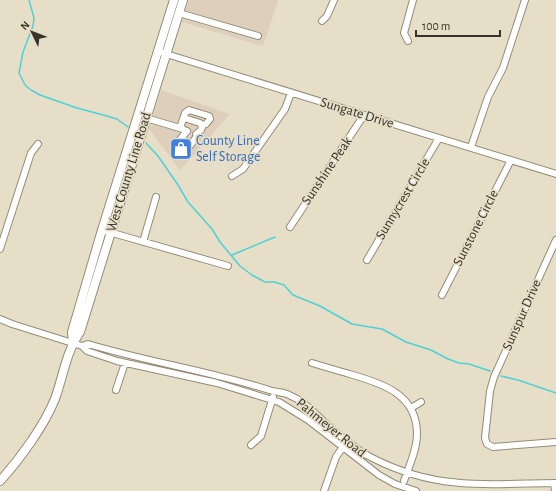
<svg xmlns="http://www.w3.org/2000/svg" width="556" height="491" font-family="'Alegreya Sans',sans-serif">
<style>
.commercial{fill:#ddcfbc}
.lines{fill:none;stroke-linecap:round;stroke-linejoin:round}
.stream{stroke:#4cd1d8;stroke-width:1.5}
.minor-casing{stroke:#938c77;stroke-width:8}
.major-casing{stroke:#938c77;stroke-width:10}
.minor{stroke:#fff;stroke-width:6}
.major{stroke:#fff;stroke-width:8}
.labels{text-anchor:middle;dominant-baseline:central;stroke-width:3.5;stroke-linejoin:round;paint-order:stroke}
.street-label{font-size:14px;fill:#36332a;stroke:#e6dec7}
.shop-label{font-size:14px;fill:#366cbe;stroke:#e6dec7;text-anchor:start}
</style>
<rect width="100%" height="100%" fill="#e6dec7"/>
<!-- commercial -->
<path class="commercial" d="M 189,0 L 278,0 L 263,46 L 182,22 Z
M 161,90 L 230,114 L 180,170 L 149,129 Z"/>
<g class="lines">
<!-- stream -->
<path class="stream" d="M 29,0 L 34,18 L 33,26 L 23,52 L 19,73 L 25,85 L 31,90 L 40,95 L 77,108 L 107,116 L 117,119 L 128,127
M 146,143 L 158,156 L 178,185 L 188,202 L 212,229 L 220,242 L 240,266 L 252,275 L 265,282 L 274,282 L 284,285 L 293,295 L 320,306 L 352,324 L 382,329 L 406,342 L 431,350 L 448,359 L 459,363 L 469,364 L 490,371
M 232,255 L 275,237
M 501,376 L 518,380 L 556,393"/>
<!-- minor casing -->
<g class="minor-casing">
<path id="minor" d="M 179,13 L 258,36
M 322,21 L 327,16 L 334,0
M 408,41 L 404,33 L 413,0
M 163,53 L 556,174
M 146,118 L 183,129
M 184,118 L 200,123 L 202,127 L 201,130 L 196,134 L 197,136 C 193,142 185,154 178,155 L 174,152 L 174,147 L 187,131
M 180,128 L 185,113 L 189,110 L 209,116 L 210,119 L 206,124 L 202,125
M 471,147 L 488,97 L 503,68 L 525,0
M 232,176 L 243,169 L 285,109 L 291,93
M 290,227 L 364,115
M 102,230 L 228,266
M 556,240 L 494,377 L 490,391 L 485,438 L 487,444 L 493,447 L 556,442
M 143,242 L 156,197
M 0,249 L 31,153 L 38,144
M 367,260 L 439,138
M 442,295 L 511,160
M 0,319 L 12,324 L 82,346 L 87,351 L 117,361 L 217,383 L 279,402 L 308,420 L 379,475 L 395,484 L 416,491
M 82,346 L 88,344 C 148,362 210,371 269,390 C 275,392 282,392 287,394 C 305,401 316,415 330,427 C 340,436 352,445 363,453 C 431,491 479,484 556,483
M 312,363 C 325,367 339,371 353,375 C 384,384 417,395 417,434 C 417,450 409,466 404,481
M 116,390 L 125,363
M 411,408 L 421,402
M 251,445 L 261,436 L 273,397
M 554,483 L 555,491
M 324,491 L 336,457 L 345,444"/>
</g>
<!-- major casing -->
<g class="major-casing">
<path id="major" d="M 73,342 L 72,332 L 102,230 L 174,0
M 0,481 C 20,459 44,426 55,399 C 63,377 66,352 80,332 L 183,0"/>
</g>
<!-- minor -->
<use href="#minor" class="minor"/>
<!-- major -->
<use href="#major" class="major"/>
</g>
<!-- icons -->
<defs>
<g id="shop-square" transform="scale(1.15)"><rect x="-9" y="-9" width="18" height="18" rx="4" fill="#3f7fe0" stroke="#e6dec7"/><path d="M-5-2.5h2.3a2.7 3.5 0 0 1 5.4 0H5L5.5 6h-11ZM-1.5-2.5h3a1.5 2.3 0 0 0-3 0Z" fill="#fff"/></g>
</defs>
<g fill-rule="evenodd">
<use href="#shop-square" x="181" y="149"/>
</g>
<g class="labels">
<!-- street labels -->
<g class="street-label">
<text transform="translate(357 113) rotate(17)">Sungate Drive</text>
<text transform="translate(327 171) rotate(-56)">Sunshine Peak</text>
<text transform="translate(129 172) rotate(-73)">West County Line Road</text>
<text transform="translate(403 199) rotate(-59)">Sunnycrest Circle</text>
<text transform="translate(476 228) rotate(-63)">Sunstone Circle</text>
<text transform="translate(522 315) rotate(-66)">Sunspur Drive</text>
<text transform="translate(331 428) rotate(39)">Pahmeyer Road</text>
</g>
<!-- shop labels -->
<g class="shop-label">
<text x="196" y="141">County Line<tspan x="196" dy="16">Self Storage</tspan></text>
</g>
</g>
<!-- north arrow -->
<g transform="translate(32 32) rotate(313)" stroke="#e6dec7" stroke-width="3" paint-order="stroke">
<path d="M0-3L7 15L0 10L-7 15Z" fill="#36332a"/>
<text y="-6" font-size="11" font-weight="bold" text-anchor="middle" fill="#36332a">N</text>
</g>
<!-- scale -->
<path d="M416 30v6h84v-6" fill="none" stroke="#36332a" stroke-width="2"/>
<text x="422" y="30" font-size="12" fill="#36332a" stroke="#e6dec7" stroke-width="3" paint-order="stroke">100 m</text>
</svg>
